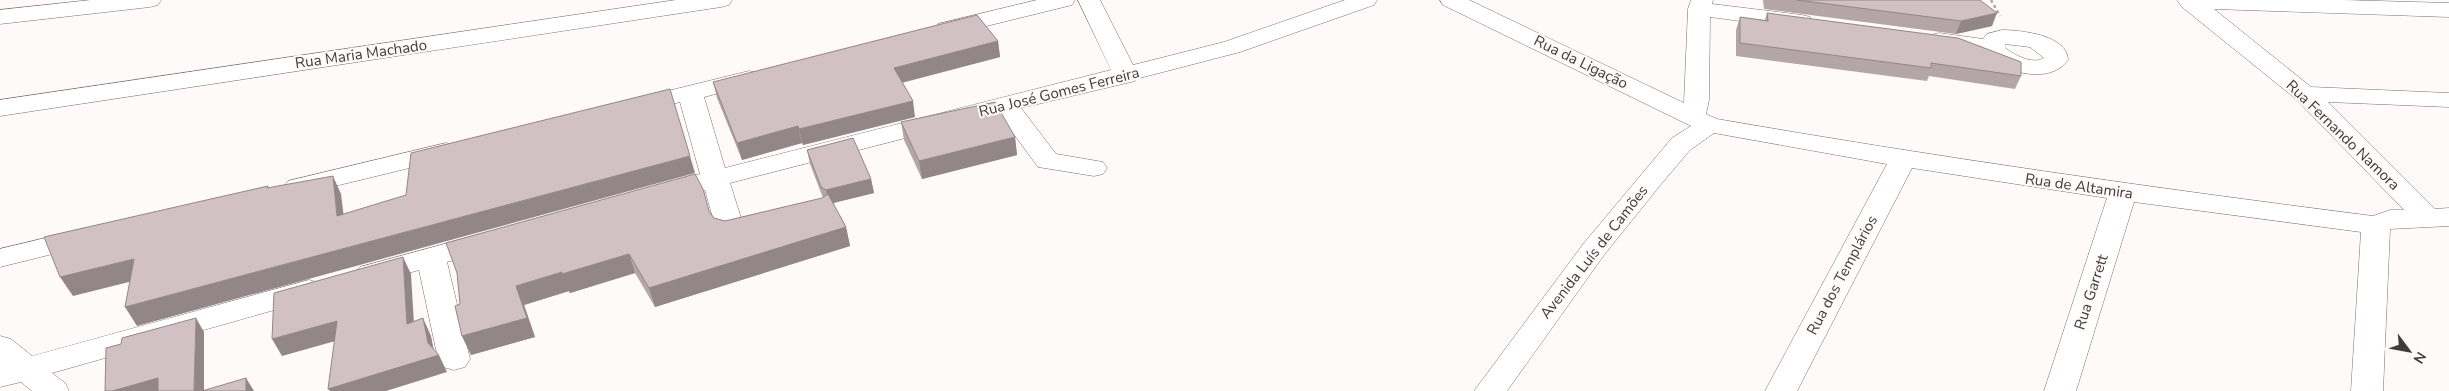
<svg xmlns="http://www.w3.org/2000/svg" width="2449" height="391" font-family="'Nunito Sans',sans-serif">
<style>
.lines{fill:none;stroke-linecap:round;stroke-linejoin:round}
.minor-casing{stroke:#7d6d6a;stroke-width:1}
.path{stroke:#aca7a6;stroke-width:2.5;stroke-dasharray:3 3;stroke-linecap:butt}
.minor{fill:#fff;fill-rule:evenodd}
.wall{fill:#b4a5a9}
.shaded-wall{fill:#928689}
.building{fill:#d1c0c4;stroke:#928689}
.labels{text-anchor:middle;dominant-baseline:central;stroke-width:4;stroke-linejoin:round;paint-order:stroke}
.street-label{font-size:15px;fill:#423b3a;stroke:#fefaf9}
</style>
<rect width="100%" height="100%" fill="#fefaf9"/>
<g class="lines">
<!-- minor casing -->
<g class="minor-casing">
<path id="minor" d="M 91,0 L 161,0 L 158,5 L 150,7 L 0,24 L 0,10 Z
M 676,0 L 732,0 L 729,5 L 721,7 L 0,116 L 0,100 Z
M 1037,0 L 1075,0 L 1072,5 L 946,36 L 938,34 L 934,29 L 938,24 Z
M 1078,0 L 1100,0 L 1133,65 L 1224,42 L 1345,0 L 1377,0 L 1374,5 L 1240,52 L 1136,79 L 1135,81 L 1021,108 L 1056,154 L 1103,162 L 1107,168 L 1103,174 L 1094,176 L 1038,167 L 999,114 L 730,183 L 741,218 L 758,214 L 768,217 L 772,223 L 768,229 C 752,233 736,239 720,235 L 716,229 L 705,190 L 664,200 L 654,198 L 650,192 L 654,186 L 700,174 L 680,102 L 636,114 L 627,111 L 623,106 L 627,101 L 749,71 L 758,73 L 761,78 L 758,83 L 704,97 L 725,168 L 1111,70 Z
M 1440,0 L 1469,0 L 1684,103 L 1688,9 L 1691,0 L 1713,0 L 1712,4 L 1802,15 L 1810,17 L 1813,22 L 1810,27 L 1802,29 L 1710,17 L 1709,100 L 1706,114 L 1717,119 C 1935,157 2153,188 2373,216 L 2390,210 L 2404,210 L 2296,99 L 2182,7 L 2177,0 L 2343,0 L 2449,3 L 2449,17 L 2214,9 L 2311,87 L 2449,93 L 2449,107 L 2328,102 L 2435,209 L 2449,208 L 2449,226 L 2390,229 L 2383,391 L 2351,391 L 2361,232 L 2134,202 L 2076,391 L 2044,391 L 2107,198 L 1912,168 L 1797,391 L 1765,391 L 1887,164 L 1714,133 L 1690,150 L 1662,183 L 1604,255 L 1507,391 L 1474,391 L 1584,243 L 1672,138 L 1691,126 L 1443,5 Z
M 2002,30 C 2020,30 2068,35 2068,60 C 2052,82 2017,75 1997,63 C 1992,61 1989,56 1985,53 C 1977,49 1943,48 1931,45 L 1927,40 L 1931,35 L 1939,33 L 1983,39 L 1987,34 ZM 2005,44 L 2030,47 L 2044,58 C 2032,65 2015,55 2005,48 Z
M 446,143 L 455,145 L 459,151 L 455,157 L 298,195 L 288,193 L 284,187 L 288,181 Z
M 83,229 L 93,232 L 97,238 L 93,244 L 0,267 L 0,249 Z
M 485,233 L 495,236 L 499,242 L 495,248 L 447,262 L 470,359 L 465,367 L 454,370 L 443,367 L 438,359 L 419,270 L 370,284 L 360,281 L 355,274 L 360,267 Z
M 309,280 L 320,283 L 324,290 L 320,297 L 52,373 L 65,383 L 69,391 L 32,391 L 21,382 L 0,387 L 0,336 L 11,339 L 32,356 Z"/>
</g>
<!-- path -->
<path class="path" d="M 1991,0 L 2000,16"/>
<!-- minor -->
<use href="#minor" class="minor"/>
</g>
<!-- wall -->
<path class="wall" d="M 1763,0 L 1980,0 L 1992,26 L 1956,34 L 1764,9 Z
M 1767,13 L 2021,76 L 2015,89 L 1929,76 L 1927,81 L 1736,56 L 1736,30 L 1740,17 L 1765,20 Z
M 998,41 L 1000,57 L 902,83 L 915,117 L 803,145 L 802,143 L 742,160 L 717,98 L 713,82 Z
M 901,122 L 1015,137 L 1017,155 L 922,179 L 904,140 Z
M 807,150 L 871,179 L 874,193 L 833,203 L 846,227 L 850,246 L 655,307 L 635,273 L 570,293 L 569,291 L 524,305 L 535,337 L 471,355 L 462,336 L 709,211 L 714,218 L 725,221 L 823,198 L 810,164 Z"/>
<!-- shaded-wall -->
<path class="shaded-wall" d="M 1997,13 L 1992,26 L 1956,34 L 1961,21 Z
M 998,41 L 1000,57 L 896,84 L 894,68 Z
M 913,101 L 915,117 L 803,145 L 799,129 Z
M 798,126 L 802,143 L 742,160 L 737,143 Z
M 1015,137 L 1017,155 L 922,179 L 919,161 Z
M 690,156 L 695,173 L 137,326 L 125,307 Z
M 333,176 L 341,194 L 346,234 L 337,216 Z
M 871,179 L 874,193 L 829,204 L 826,190 Z
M 846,227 L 850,246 L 655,307 L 649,288 Z
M 629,254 L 635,273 L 570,293 L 569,291 L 524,305 L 535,337 L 471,355 L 462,336 L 516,286 L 562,272 Z
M 403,257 L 411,274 L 415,341 L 407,324 Z
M 134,259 L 145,278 L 73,296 L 60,277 Z
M 196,318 L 204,332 L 204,391 L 194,391 Z
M 423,318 L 431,336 L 435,356 L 439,355 L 447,372 L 386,391 L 330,391 L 328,389 L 428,343 Z
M 337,321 L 346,338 L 282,356 L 272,339 Z
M 158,378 L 166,391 L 112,391 Z
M 246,378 L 254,391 L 246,391 Z"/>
<!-- building -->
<path class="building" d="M 1797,0 L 1980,0 L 1997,13 L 1961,21 Z
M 1767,13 L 1958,38 L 2021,62 L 2021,76 L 1931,63 L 1931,68 L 1740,43 L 1740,17 L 1768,21 Z
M 977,15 L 998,41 L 894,68 L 913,101 L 799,129 L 798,126 L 737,143 L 713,82 Z
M 670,89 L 690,156 L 125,307 L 134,259 L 60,277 L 44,237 L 268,186 L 267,188 L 333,176 L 337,216 L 406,195 L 411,153 Z
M 995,102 L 1015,137 L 919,161 L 901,122 Z
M 853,138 L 871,179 L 826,190 L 821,187 L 807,150 Z
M 695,174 L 703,189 L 709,211 L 714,218 L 725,221 L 822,198 L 828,194 L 846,227 L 649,288 L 629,254 L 562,274 L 562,272 L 516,286 L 527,318 L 462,336 L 455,306 L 460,304 L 457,273 L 446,243 Z
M 403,257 L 407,324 L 423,318 L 428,343 L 439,355 L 328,389 L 337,321 L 272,339 L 274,293 Z
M 196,318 L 194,391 L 158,391 L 158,378 L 112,391 L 105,391 L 106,348 L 121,344 L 122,338 Z
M 246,378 L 246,391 L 202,391 Z"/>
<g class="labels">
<!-- street labels -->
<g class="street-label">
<text transform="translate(361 54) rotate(-8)">Rua Maria Machado</text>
<text transform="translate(1581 62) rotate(26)">Rua da Ligação</text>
<text transform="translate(1059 92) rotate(-14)">Rua José Gomes Ferreira</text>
<text transform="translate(2343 135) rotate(44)">Rua Fernando Namora</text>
<text transform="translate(2079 186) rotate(8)">Rua de Altamira</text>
<text transform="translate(1594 252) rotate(-52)">Avenida Luís de Camões</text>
<text transform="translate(1842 275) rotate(-62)">Rua dos Templários</text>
<text transform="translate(2091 292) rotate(-72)">Rua Garrett</text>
</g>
</g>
<!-- north arrow -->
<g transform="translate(2409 351) rotate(122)" stroke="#fefaf9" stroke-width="4" paint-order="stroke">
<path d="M0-4L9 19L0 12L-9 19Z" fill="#423b3a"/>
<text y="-8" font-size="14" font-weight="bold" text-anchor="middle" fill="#423b3a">N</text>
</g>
</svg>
